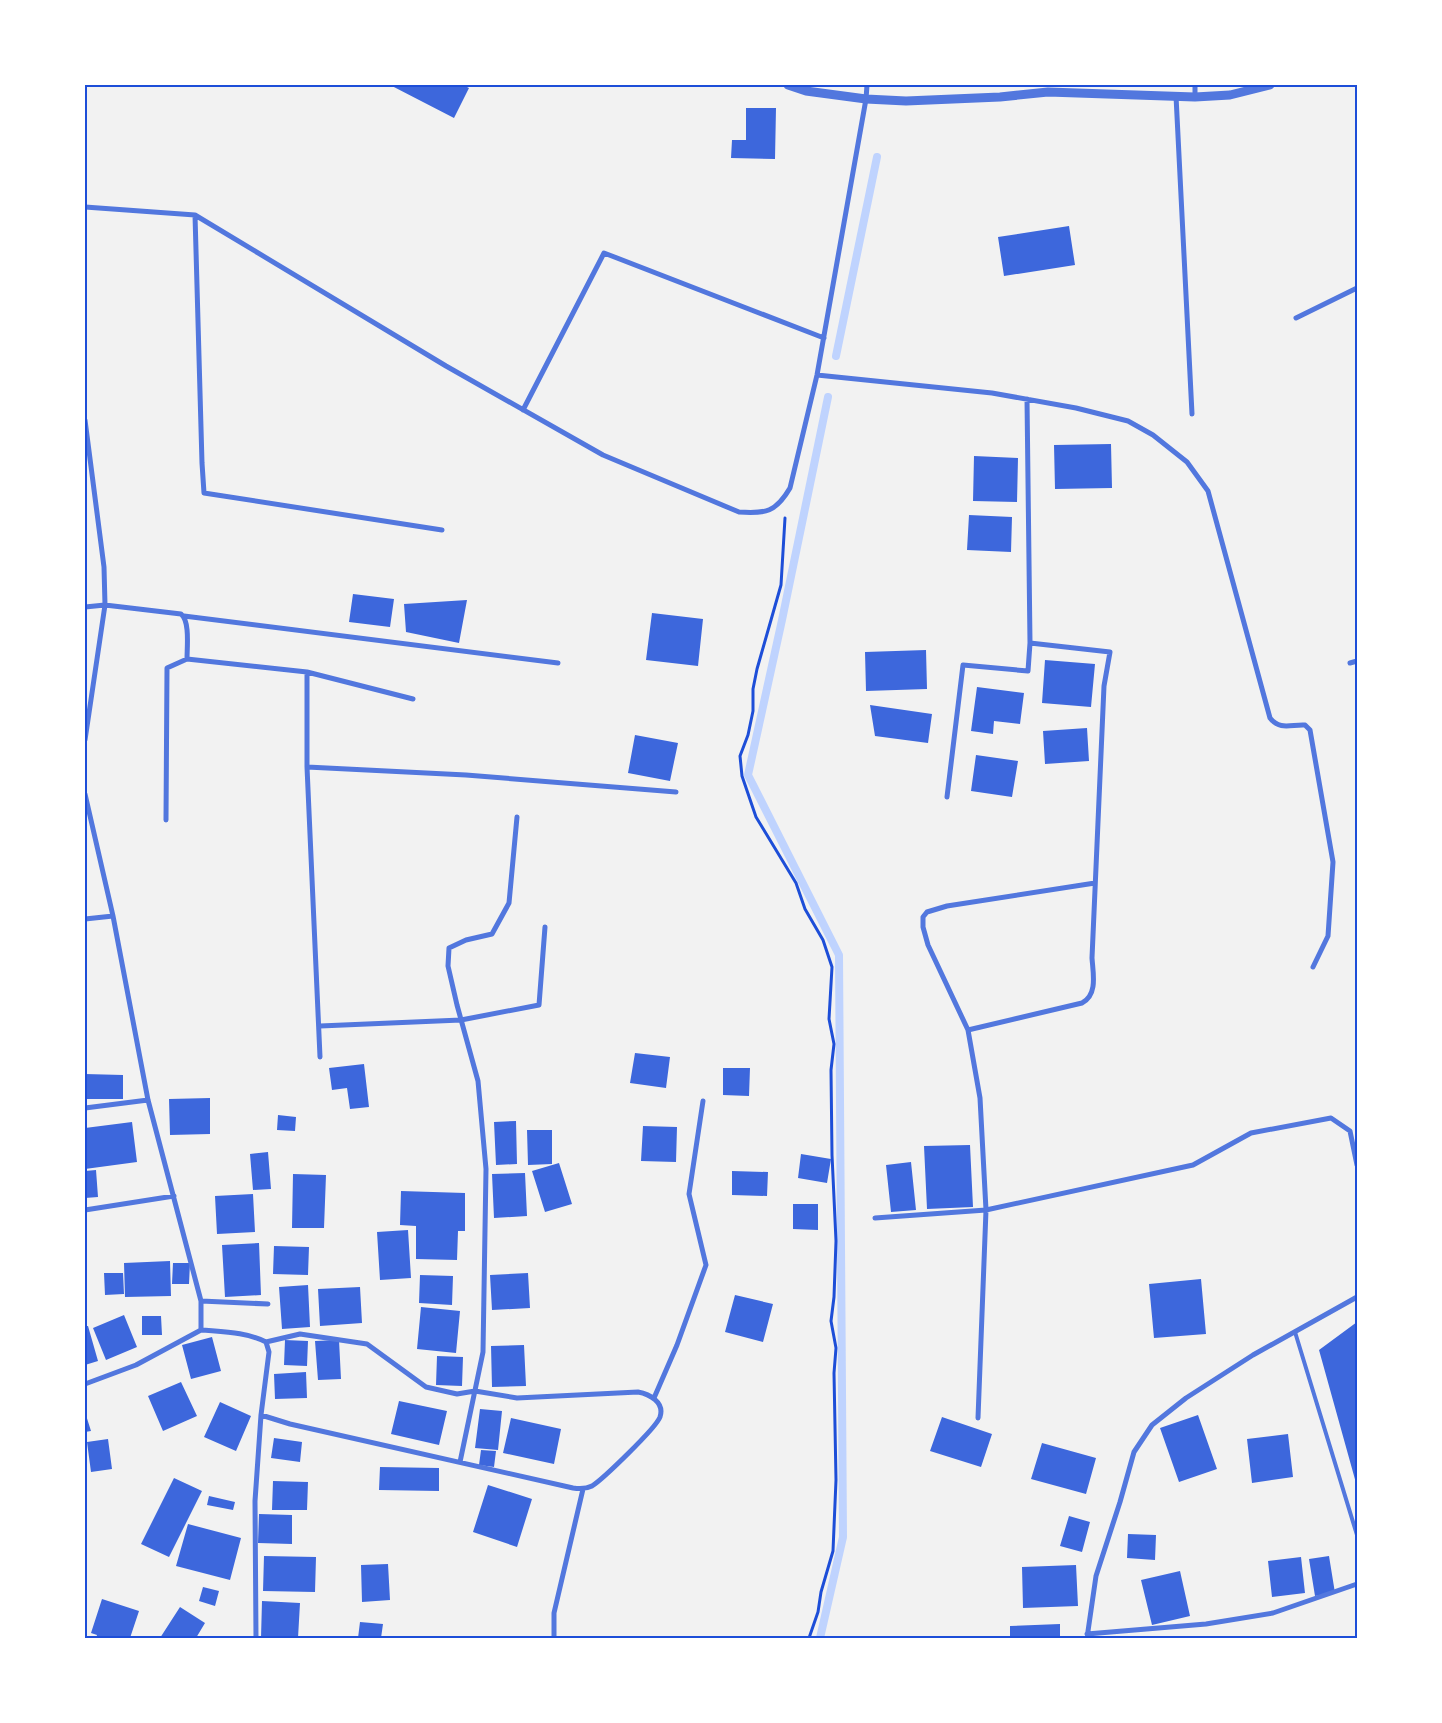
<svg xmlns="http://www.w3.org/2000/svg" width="1442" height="1723" font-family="'DejaVu Sans',sans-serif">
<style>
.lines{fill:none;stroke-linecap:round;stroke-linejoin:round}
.stream{stroke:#bfd3fe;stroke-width:8}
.building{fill:#3d67dc}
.path{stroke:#1d4ed8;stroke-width:3}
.service{stroke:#5277de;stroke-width:4}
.minor{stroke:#5277de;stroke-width:5}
.tertiary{stroke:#5277de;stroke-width:9}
.neatline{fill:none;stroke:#1d4ed8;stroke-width:2}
</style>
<rect width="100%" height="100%" fill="#f2f2f2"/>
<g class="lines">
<!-- stream -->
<path class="stream" d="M 836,356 L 877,157
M 820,1638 L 843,1537 L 839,955 L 748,775 L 782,620 L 828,397"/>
</g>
<!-- building -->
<path class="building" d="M 390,85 L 463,85 L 469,88 L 454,118 Z
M 746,108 L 776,108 L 775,159 L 731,158 L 732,140 L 746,140 Z
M 1069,226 L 1075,265 L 1004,276 L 998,237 Z
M 1111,444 L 1112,488 L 1055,489 L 1054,445 Z
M 974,456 L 1018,458 L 1017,502 L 973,501 Z
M 969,515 L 1012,517 L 1011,552 L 967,550 Z
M 353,594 L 394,599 L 390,627 L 349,622 Z
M 467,600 L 459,643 L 406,632 L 404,604 Z
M 652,613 L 703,619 L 698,666 L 646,660 Z
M 926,650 L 927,689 L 866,691 L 865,652 Z
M 1045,660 L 1095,664 L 1091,707 L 1042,703 Z
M 977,687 L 1024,693 L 1020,724 L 994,721 L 993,734 L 971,731 Z
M 870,705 L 932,714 L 928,743 L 875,736 Z
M 1087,728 L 1089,761 L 1045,764 L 1043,731 Z
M 635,735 L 678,743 L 670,781 L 628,773 Z
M 976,755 L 1018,761 L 1012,797 L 971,791 Z
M 635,1053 L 670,1057 L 666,1088 L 630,1083 Z
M 364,1064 L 369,1107 L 350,1109 L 347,1088 L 332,1090 L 329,1068 Z
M 723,1068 L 750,1068 L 749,1096 L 723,1095 Z
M 85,1074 L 123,1075 L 123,1099 L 85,1099 Z
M 210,1098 L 210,1134 L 170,1135 L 169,1099 Z
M 278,1115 L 296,1117 L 295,1131 L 277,1130 Z
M 516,1121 L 517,1164 L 496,1165 L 494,1122 Z
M 132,1122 L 137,1162 L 85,1169 L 85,1128 Z
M 643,1126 L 677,1127 L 676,1162 L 641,1161 Z
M 527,1130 L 552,1130 L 552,1164 L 528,1165 Z
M 970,1145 L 973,1207 L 927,1209 L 924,1146 Z
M 268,1152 L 271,1189 L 253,1190 L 250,1154 Z
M 801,1154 L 831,1159 L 827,1183 L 798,1178 Z
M 911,1162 L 916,1210 L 891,1212 L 886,1165 Z
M 559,1163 L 572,1204 L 545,1212 L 532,1171 Z
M 96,1170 L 98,1197 L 85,1198 L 85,1171 Z
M 732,1171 L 768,1172 L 767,1196 L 732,1195 Z
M 525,1173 L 527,1216 L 494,1218 L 492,1174 Z
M 293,1174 L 326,1175 L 324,1228 L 292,1228 Z
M 401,1191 L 465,1193 L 465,1231 L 458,1231 L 457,1260 L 416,1259 L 416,1226 L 400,1225 Z
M 253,1194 L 255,1232 L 217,1234 L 215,1196 Z
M 793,1204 L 818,1204 L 818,1230 L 793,1229 Z
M 408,1230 L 411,1278 L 380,1280 L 377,1232 Z
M 259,1243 L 261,1295 L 225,1297 L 222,1245 Z
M 274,1246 L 309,1247 L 308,1275 L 273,1274 Z
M 170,1261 L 171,1296 L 125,1297 L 124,1263 Z
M 173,1263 L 190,1263 L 189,1284 L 172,1284 Z
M 104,1273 L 123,1273 L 124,1294 L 105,1295 Z
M 528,1273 L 530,1308 L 492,1310 L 490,1275 Z
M 420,1275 L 453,1276 L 452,1305 L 419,1303 Z
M 1201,1279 L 1206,1334 L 1154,1338 L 1149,1284 Z
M 308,1285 L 310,1327 L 282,1329 L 279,1287 Z
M 360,1287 L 362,1323 L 320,1326 L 318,1289 Z
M 735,1295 L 773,1304 L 763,1342 L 725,1332 Z
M 421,1307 L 460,1311 L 456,1353 L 417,1349 Z
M 124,1315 L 137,1347 L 106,1360 L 93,1328 Z
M 142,1316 L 161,1316 L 162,1335 L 142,1335 Z
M 1357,1322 L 1357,1483 L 1356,1483 L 1319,1350 Z
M 85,1326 L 88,1326 L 98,1361 L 85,1365 Z
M 212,1337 L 221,1371 L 191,1379 L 182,1345 Z
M 285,1340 L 308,1341 L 307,1366 L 284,1365 Z
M 339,1340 L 341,1379 L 318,1380 L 315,1341 Z
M 524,1345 L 526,1386 L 492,1387 L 491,1346 Z
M 437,1356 L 463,1357 L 462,1386 L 436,1385 Z
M 306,1372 L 307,1398 L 275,1399 L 274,1374 Z
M 181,1382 L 197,1416 L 163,1431 L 148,1396 Z
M 399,1401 L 447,1411 L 439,1445 L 391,1434 Z
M 220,1402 L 251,1416 L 236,1451 L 204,1437 Z
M 480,1409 L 502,1411 L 498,1450 L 475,1448 Z
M 85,1412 L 91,1431 L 85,1432 Z
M 1198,1415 L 1217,1469 L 1179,1482 L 1160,1428 Z
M 942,1417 L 992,1434 L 981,1467 L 930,1451 Z
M 511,1418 L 561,1429 L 554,1464 L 503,1453 Z
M 1288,1434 L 1293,1477 L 1252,1483 L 1247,1439 Z
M 274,1438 L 302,1442 L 300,1462 L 271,1458 Z
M 108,1439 L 112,1469 L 91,1472 L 87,1442 Z
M 1042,1443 L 1096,1458 L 1086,1494 L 1031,1479 Z
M 481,1450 L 496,1451 L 494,1467 L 479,1465 Z
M 380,1467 L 439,1468 L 439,1491 L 379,1490 Z
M 174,1478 L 202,1491 L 169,1557 L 141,1544 Z
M 273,1481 L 308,1482 L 307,1510 L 272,1510 Z
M 488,1485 L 532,1499 L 517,1547 L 473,1532 Z
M 209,1496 L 235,1502 L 233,1510 L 207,1505 Z
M 259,1514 L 292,1515 L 292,1544 L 258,1543 Z
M 1069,1516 L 1090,1522 L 1082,1552 L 1060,1546 Z
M 188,1524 L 241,1538 L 230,1580 L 176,1566 Z
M 1128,1534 L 1156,1535 L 1155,1560 L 1127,1558 Z
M 264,1556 L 316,1557 L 315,1592 L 263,1591 Z
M 1329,1556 L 1335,1593 L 1315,1596 L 1309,1559 Z
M 1301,1557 L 1305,1593 L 1272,1597 L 1268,1561 Z
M 388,1564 L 390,1600 L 362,1602 L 361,1565 Z
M 1076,1565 L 1078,1606 L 1023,1608 L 1022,1567 Z
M 1180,1571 L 1190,1616 L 1152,1625 L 1141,1580 Z
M 203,1587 L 219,1591 L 215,1606 L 199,1601 Z
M 102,1599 L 139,1611 L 130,1638 L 96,1638 L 97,1635 L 91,1633 Z
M 262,1601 L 300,1603 L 298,1638 L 261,1638 Z
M 180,1607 L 205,1623 L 196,1638 L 160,1638 Z
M 360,1622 L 383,1624 L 381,1638 L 358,1638 Z
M 1060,1624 L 1060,1638 L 1010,1638 L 1010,1626 Z"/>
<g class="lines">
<!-- path -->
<path class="path" d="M 785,518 L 781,585 L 757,669 L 753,689 L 753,711 L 748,735 L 740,756 L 742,776 L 756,817 L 796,883 L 805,909 L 823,940 L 832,967 L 829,1019 L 834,1044 L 831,1070 L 832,1155 L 836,1241 L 834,1297 L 831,1321 L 836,1348 L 834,1373 L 836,1480 L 833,1551 L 821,1592 L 818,1612 L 809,1638"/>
<!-- service -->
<path class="service" d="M 1295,1332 L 1357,1535"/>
<!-- minor -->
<path class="minor" d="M 1195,85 L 1195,97
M 1176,96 L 1192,414
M 85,207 L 195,215 L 446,366 L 603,455 L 739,512 C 766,514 776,512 790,488 L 817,375 L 866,99 L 867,85
M 195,215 L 202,463 L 204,493 L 442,530
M 1296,318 L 1357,288
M 817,375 L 992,393 L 1076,408 L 1128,421 L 1153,435 L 1187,462 L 1208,491 L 1270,718 C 1280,731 1292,724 1305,725 L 1310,730 L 1333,862 L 1328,936 L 1313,967
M 523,410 L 604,253 L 824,338
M 85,420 L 104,567 L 105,605 L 181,614 C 190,621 187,647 187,659 L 307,672 L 307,767 L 320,1057
M 85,607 L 105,605 L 85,740
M 184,616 L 558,663
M 1350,663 L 1357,661
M 307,672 L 413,699
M 307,767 L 466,775 L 676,792
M 85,794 L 113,916 L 148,1100 L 201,1301 L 201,1330 L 136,1365 L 85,1384
M 947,797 L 963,665 L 1028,671 L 1030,643 L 1027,399
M 166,820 L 167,668 L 187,659
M 1095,883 L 947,906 L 927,912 L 923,917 L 923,927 L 928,945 L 968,1030 L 980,1098 L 986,1210 L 1193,1165 L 1251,1133 L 1331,1118 L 1350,1131 L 1357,1165
M 85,919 L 113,916
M 320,1026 L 461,1020 L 539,1005 L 545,927
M 968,1030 L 1082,1003 C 1098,995 1093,973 1092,958 L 1104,686 L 1110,652 L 1030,643
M 85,1108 L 148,1100
M 85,1210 L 174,1196
M 875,1218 L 986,1210 L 978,1418
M 201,1301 L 268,1304
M 201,1330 C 224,1332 246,1332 266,1342 L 269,1352 L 261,1415 L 255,1501 L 256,1638
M 654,1398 L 677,1345 L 706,1265 L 689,1194 L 703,1101
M 261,1415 L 290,1424 L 573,1488 C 579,1489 586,1489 592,1486 C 603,1479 656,1428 660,1417 C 665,1402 649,1394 638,1392 L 517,1398 L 475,1391 L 457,1394 L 426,1387 L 367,1344 L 300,1334 L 266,1342
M 460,1462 L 483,1352 L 486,1169 L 478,1081 L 457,1005 L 448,966 L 449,948 L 466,940 L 492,934 L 509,903 L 517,817
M 1087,1634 L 1206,1624 L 1273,1613 L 1357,1584
M 554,1638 L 554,1613 L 583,1489
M 1087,1638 L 1096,1576 L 1120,1502 L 1134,1452 L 1152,1425 L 1186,1398 L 1253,1355 L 1357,1297"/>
<!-- tertiary -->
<path class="tertiary" d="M 788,85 L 806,91 L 866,99 L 906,101 L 1000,97 L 1048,92 L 1195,97 L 1230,95 L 1270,85"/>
</g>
<!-- border -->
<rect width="1442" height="1723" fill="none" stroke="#ffffff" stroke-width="172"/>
<rect x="86" y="86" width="1270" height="1551" class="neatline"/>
</svg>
